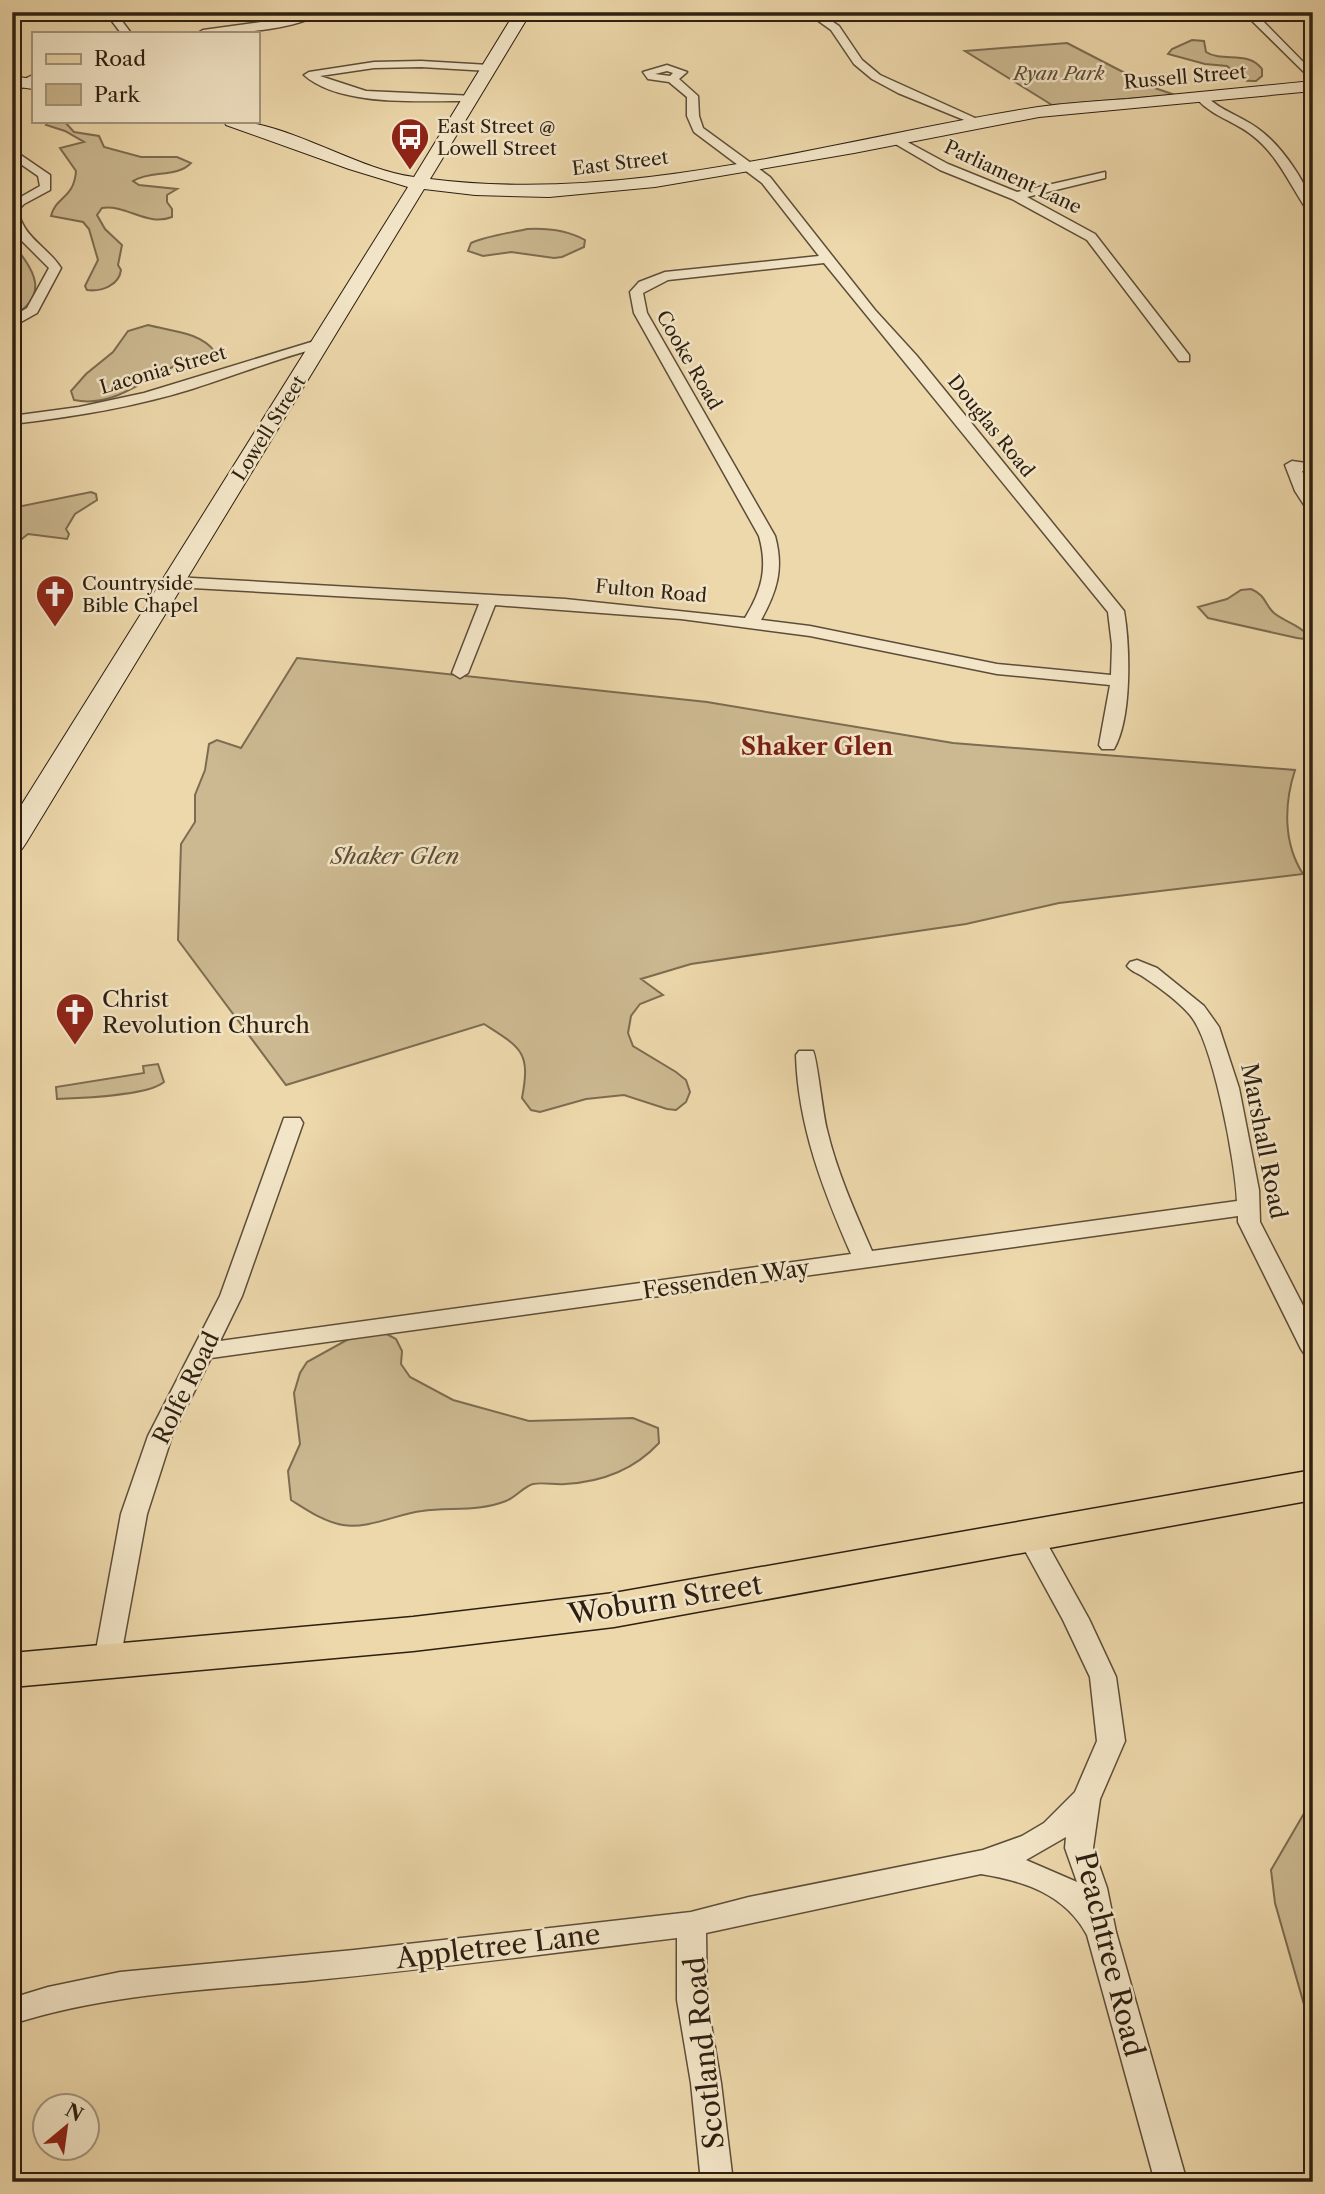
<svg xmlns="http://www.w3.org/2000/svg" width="1325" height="2194" font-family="'Libre Caslon Text',serif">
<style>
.green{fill:#ccb991;stroke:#7c6c51;stroke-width:2}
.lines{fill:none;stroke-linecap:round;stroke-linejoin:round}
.street-casing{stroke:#5d4d38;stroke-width:3}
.secondary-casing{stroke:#2d1f11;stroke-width:2}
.primary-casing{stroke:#2d1f11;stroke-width:3}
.street{fill:#f3e6c8;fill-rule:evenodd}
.secondary{fill:#f3e6c8;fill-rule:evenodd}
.primary{fill:#edd8ab;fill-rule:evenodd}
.labels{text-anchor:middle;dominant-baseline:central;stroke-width:5;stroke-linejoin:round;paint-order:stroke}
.far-park-label{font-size:19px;font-style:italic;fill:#5d4d37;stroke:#f3e6c8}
.far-street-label{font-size:19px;fill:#2d1f11;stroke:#f3e6c8}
.far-poi-label{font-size:19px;fill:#2d1f11;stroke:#f3e6c8;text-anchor:start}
.park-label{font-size:23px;font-style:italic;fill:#5d4d37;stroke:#f3e6c8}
.poi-label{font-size:23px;fill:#2d1f11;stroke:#f3e6c8;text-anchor:start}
.street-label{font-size:23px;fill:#2d1f11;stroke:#f3e6c8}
.neighbourhood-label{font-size:24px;font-weight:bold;fill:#7a1f14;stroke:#f3e6c8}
.near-street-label{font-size:28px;fill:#2d1f11;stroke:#f3e6c8}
</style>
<rect width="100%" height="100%" fill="#edd8ab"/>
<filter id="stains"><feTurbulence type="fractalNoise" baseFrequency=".00286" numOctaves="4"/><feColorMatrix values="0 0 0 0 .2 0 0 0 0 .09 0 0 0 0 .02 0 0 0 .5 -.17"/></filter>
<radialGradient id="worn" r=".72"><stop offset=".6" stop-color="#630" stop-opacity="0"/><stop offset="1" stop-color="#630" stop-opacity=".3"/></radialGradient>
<!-- green -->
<path class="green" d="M 1192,40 L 1204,41 L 1206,52 C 1223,63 1248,50 1262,69 L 1262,76 L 1256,81 C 1238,82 1239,75 1227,66 L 1205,64 L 1168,54 L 1172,49 Z
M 1067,43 L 1152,87 L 1175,95 L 1052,105 L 965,51 Z
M 48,121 L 65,122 L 74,132 L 99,136 L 104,147 L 141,157 L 177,157 L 191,163 C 177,178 151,170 133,181 L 139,185 L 177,189 L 167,195 L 167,202 L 172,209 L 172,217 C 147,227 126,204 102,208 L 97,215 L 105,229 L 122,245 L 118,265 L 121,270 C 119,285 102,292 87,290 L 85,286 L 98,260 L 89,229 L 83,222 L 51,216 C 56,196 74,199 76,171 L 60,148 L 84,142 L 65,131 L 46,125 Z
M 527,229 C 547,228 567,230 585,240 L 584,247 L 562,257 L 554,258 L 511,252 L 483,256 L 468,251 L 471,243 C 486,236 510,233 527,229 Z
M 12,243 C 34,270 51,294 12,317 Z
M 148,325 C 170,331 201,332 215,352 C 202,361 189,360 175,366 C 140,381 113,408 74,400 L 71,391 L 86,374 L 113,352 L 128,331 Z
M 91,492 L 96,494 L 97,500 L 75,514 L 66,529 L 69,534 L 67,539 L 28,534 L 12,547 L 12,508 Z
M 1251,589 C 1267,596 1264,604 1274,613 C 1285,622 1298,624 1308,635 L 1304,639 L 1297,638 L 1208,618 L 1198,607 L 1227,599 L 1241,590 Z
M 297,658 L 707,702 L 953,743 L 1295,770 C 1284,804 1283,843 1303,874 L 1059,903 L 966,924 L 691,964 L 641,979 L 663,995 L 640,1004 L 631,1016 L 628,1033 L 633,1046 L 676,1072 L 686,1080 L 690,1092 L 686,1102 L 676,1110 L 667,1109 L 624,1095 L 586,1099 L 540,1112 L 531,1110 L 522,1098 C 531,1051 521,1048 484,1024 L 286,1085 L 178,940 L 181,844 L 195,822 L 195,795 L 205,770 L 209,744 L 217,740 L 241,748 Z
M 158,1064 L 164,1082 C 148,1096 80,1098 57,1099 L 56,1087 L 144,1073 L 143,1066 Z
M 381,1331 L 396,1339 L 402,1351 L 401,1364 L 410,1377 L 453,1400 L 529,1421 L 633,1418 L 658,1428 L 659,1443 C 634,1470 602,1482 565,1484 C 555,1485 543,1482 533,1484 C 523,1487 516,1497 506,1501 C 478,1512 450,1507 422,1511 C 397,1514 369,1529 343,1525 C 324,1522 307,1510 291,1500 L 288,1471 L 300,1444 L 294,1393 L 300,1373 L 307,1362 L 354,1336 Z
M 1313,1798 L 1313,2036 L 1275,1903 L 1271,1870 Z"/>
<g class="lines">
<!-- street casing -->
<g class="street-casing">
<path id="street" d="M 105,12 L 115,12 L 131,33 L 121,33 Z
M 307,12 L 322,12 C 295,31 230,34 198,33 L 203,30 L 290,18 Z
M 806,12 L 818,12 L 839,26 L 862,60 L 880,75 L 984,122 L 974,124 L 898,93 L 872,79 L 854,64 L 831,30 Z
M 1243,12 L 1254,12 L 1313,72 L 1313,81 Z
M 421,61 L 489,65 L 494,68 L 489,71 L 421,67 L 374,68 L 320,76 L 366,91 L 475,96 L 477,98 L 471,101 C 424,100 341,108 304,75 L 309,72 L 374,62 Z
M 667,65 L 687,72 L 679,79 L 698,96 L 699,116 L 703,128 L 770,177 L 875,310 L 917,356 L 1124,611 C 1130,646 1132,718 1114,749 L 1102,749 L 1099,745 L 1110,685 L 997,674 L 810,636 L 681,619 L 495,605 L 468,673 L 460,678 L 452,673 L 479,604 L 174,587 L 166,582 L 174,577 L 565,599 L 745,618 C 762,590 768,568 759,536 L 634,313 L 630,292 L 639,282 L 665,272 L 819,256 L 762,183 L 694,132 L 687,116 L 687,97 L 669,82 L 648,79 L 643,72 ZM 667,71 L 673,73 L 670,76 L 655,74 ZM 824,263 L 1108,612 L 1112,645 L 1111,675 L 997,664 L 810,626 L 761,620 C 777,591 784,569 775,536 L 647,313 L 643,293 L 668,280 Z
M 33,75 L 33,82 L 12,93 L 12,85 Z
M 1197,95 L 1205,95 C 1221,112 1243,116 1261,131 C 1281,146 1313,189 1313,214 L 1309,213 C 1291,187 1278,155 1253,136 C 1235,121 1213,117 1197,99 Z
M 892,138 L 900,138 L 948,164 L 1017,192 L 1105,172 L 1105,178 L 1027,197 L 1095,234 L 1189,355 L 1189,361 L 1179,361 L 1087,240 L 1012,199 L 940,170 L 892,142 Z
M 12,149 L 50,175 L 50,190 L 24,204 L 18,210 C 23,238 47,246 61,268 L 37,313 L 12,327 L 12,317 L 27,308 L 49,268 L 12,231 L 12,202 L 40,186 L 38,176 L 12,158 Z
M 321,339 L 328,343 L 326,346 C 280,357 237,375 192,389 C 134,407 73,417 12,424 L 12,416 L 79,407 L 144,393 Z
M 1292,461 L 1313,464 L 1313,472 L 1302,471 L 1313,496 L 1313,512 L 1308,511 L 1295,491 L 1285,465 Z
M 1137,960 L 1157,968 L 1204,1006 L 1219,1027 L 1239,1088 L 1259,1190 L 1260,1222 L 1313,1325 L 1313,1357 L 1305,1355 L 1301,1349 L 1238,1222 L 1238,1216 L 211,1358 L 172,1436 L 147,1514 L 120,1661 L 116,1668 L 107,1671 L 98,1668 L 94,1661 L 121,1514 L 148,1436 L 220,1296 L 284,1118 L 300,1118 L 303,1123 L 242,1296 L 220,1341 L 851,1254 C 823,1190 798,1126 796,1055 L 799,1051 L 813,1051 C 817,1057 823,1116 827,1130 C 837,1172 855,1212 872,1251 L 1237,1201 C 1236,1165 1213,1041 1190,1015 C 1178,1001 1160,988 1145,978 C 1138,973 1132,972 1127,966 L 1130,962 Z
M 1030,1527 L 1039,1529 L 1089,1619 L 1116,1677 L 1125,1741 L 1100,1799 L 1093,1848 L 1107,1888 L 1116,1932 L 1187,2182 L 1155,2182 L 1087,1935 C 1065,1894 1024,1881 981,1874 L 706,1933 L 707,2000 L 721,2083 L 733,2182 L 701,2182 L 691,2083 L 677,2000 L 677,1938 C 553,1953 430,1969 306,1981 C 206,1990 109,1993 12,2024 L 12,1998 L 48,1987 L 120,1972 L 354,1950 L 691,1912 L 749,1897 L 983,1850 L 1022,1836 L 1044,1823 L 1075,1792 L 1097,1741 L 1090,1677 L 1063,1620 L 1017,1536 L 1021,1529 ZM 1066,1837 L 1065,1848 L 1077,1882 L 1026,1860 Z"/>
</g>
<!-- secondary casing -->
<g class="secondary-casing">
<path id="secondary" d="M 515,12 L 531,12 L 430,179 C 635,205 837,138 1038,107 C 1068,103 1098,101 1128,99 C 1190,93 1251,87 1313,81 L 1313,91 L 1039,117 L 854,153 L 655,187 L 549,197 L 475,195 L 424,189 L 26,843 L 22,849 L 12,851 L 12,820 L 408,187 L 349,169 L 226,125 L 224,121 C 283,118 353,169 414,177 Z
M 12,76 L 33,79 L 33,89 L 12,86 Z"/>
</g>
<!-- primary casing -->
<g class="primary-casing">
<path id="primary" d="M 1313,1470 L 1313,1500 L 614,1627 L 413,1651 L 12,1687 L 12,1653 L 413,1617 L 614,1593 Z"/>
</g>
<!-- street -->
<use href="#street" class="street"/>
<!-- secondary -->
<use href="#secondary" class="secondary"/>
<!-- primary -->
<use href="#primary" class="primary"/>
</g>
<!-- icons -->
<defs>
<g id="bus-pin" transform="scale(2.0125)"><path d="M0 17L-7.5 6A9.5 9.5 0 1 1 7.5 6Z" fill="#8f2418" stroke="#f3e6c8"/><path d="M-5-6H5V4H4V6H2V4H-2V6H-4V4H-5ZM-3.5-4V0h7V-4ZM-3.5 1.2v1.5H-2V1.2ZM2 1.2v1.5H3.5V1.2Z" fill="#fff"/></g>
<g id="church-pin" transform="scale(2.0125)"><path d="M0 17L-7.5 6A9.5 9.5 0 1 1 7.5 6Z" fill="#8f2418" stroke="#f3e6c8"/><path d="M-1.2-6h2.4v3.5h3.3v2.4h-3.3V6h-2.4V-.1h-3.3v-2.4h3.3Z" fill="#fff"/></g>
</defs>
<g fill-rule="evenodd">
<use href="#bus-pin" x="410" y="137"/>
<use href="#church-pin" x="55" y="594"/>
<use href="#church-pin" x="75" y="1012"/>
</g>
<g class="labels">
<!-- far-park labels -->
<g class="far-park-label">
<text x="1059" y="73">Ryan Park</text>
</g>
<!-- far-street labels -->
<g class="far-street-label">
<text transform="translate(1185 77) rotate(-5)">Russell Street</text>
<text transform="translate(620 163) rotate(-7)">East Street</text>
<text transform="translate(1013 177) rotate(25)">Parliament Lane</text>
<text transform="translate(689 360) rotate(60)">Cooke Road</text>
<text transform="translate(163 370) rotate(-16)">Laconia Street</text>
<text transform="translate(991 426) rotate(51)">Douglas Road</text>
<text transform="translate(269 428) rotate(-58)">Lowell Street</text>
<text transform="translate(651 591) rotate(5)">Fulton Road</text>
</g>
<!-- far-poi labels -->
<g class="far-poi-label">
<text x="437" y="126">East Street @<tspan x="437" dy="22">Lowell Street</tspan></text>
<text x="82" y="583">Countryside<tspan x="82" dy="22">Bible Chapel</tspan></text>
</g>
<!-- park labels -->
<g class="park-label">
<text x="395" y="856">Shaker Glen</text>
</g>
<!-- poi labels -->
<g class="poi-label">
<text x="102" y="999">Christ<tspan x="102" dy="26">Revolution Church</tspan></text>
</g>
<!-- street labels -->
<g class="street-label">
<text transform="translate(1264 1141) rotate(79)">Marshall Road</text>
<text transform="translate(726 1279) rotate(-8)">Fessenden Way</text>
<text transform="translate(186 1388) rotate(-64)">Rolfe Road</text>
</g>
<!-- neighbourhood labels -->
<g class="neighbourhood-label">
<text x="817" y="746">Shaker Glen</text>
</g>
<!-- near-street labels -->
<g class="near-street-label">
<text transform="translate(665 1599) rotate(-9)">Woburn Street</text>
<text transform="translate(498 1946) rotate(-7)">Appletree Lane</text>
<text transform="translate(1110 1954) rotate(76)">Peachtree Road</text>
<text transform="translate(704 2053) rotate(-96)">Scotland Road</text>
</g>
</g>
<!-- margin -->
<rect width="1325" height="2194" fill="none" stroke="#edd8ab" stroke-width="42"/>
<rect x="14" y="14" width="1297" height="2166" fill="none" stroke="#2d1f11" stroke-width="3.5"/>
<rect x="21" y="21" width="1283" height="2152" fill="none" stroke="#2d1f11" stroke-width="2"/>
<!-- legend -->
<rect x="32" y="32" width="228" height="91" fill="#f3e6c8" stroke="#a4967f" stroke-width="2"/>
<rect x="46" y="54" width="35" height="10" fill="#edd8ab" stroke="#a4967f" stroke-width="2"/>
<text x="94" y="66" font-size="21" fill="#2d1f11">Road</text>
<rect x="46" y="84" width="35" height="21" fill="#ccb991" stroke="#a4967f" stroke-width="2"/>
<text x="94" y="102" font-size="21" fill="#2d1f11">Park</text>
<!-- north arrow -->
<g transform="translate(66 2127) rotate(29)"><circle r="33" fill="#f3e6c8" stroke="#a4967f" stroke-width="2"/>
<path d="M0-5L12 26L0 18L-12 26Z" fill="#8f2418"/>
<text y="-10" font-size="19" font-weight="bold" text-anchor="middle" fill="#2d1f11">N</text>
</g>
<rect width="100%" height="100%" filter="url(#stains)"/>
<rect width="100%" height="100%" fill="url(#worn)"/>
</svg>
